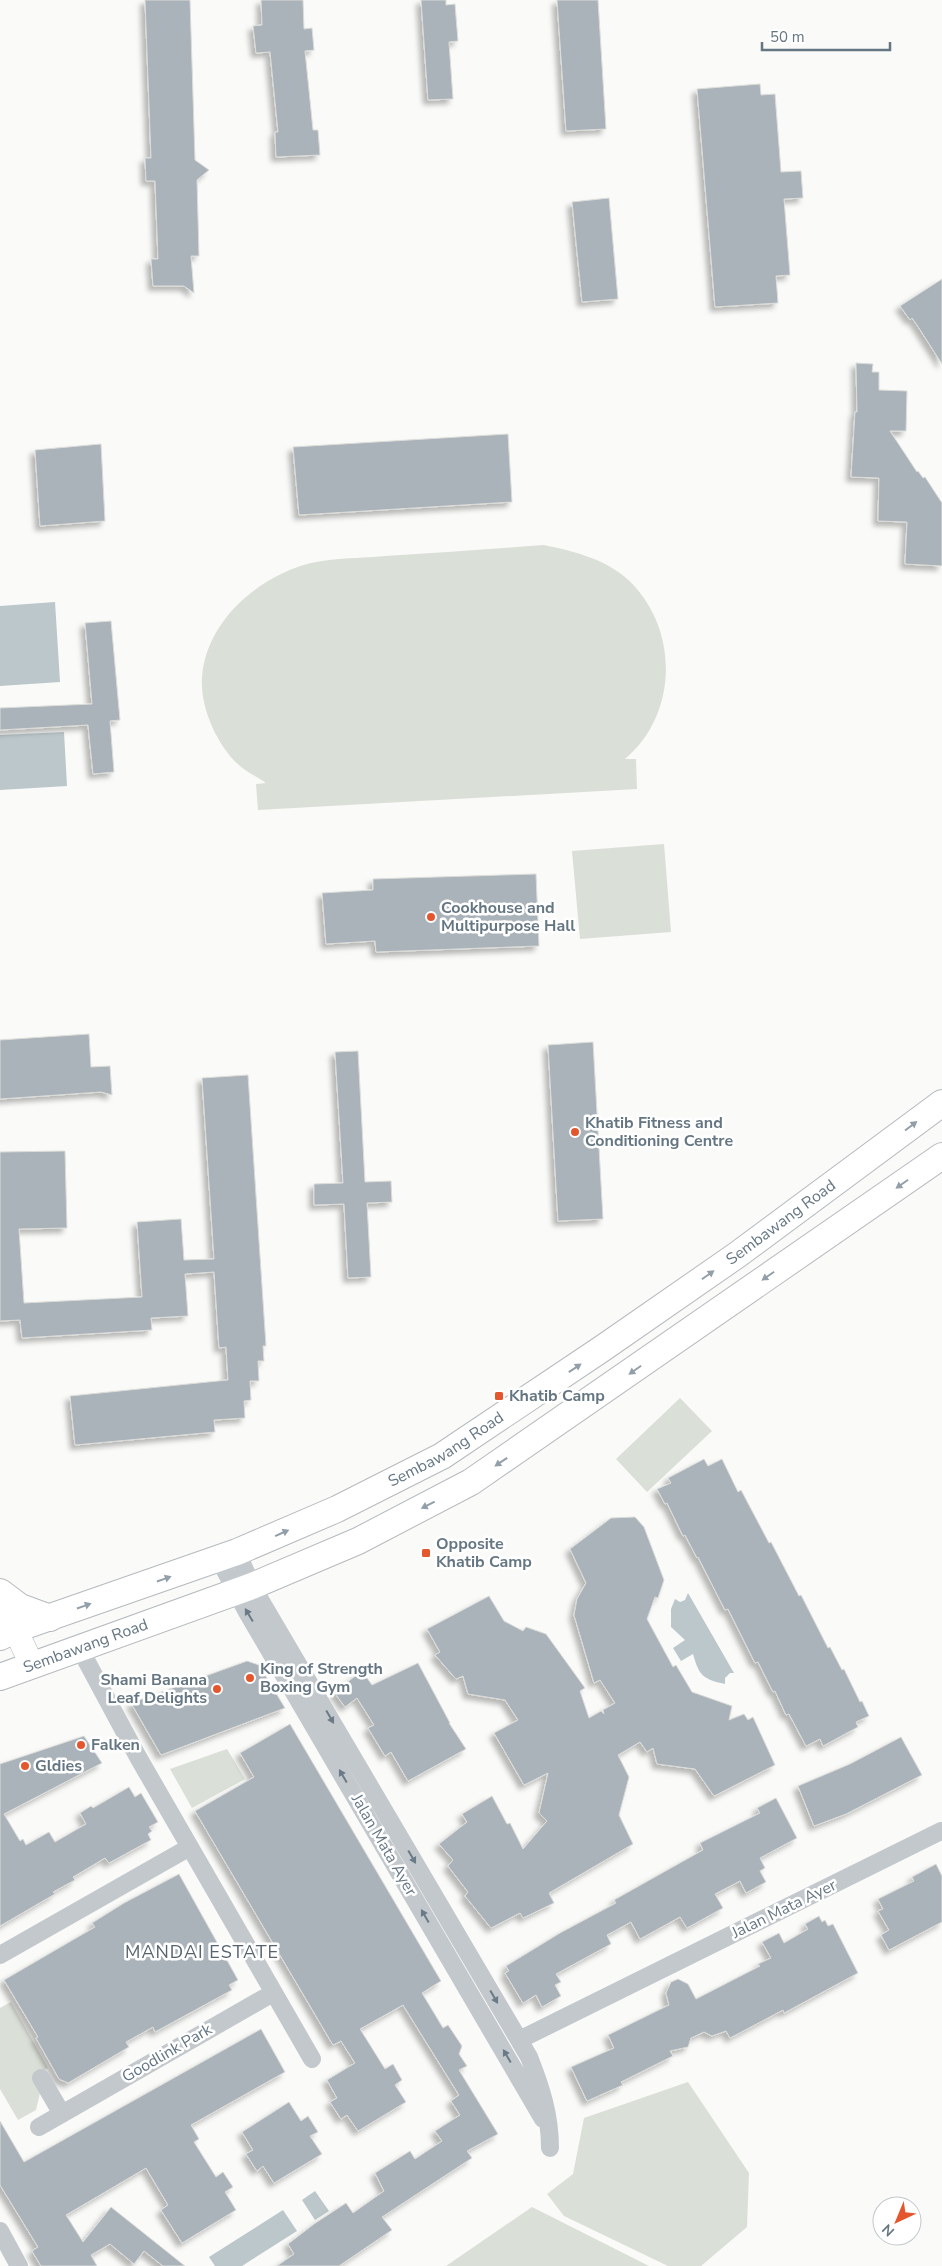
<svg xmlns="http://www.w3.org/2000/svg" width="942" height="2266" font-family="'Nunito Sans',sans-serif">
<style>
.green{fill:#dadfd7}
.water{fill:#bbc7cb}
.building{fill:#aab3b9;stroke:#dcdcda;filter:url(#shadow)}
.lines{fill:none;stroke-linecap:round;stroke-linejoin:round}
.secondary-casing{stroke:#b3babf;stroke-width:25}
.primary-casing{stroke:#b5babe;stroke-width:28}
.street{stroke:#c3c8cc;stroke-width:18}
.secondary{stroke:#fff;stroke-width:24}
.primary{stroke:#fff;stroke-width:26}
.oneway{fill:#939fa8}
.oneway2{fill:#6a7a87}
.poi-dot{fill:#e4572e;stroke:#fff;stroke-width:2}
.labels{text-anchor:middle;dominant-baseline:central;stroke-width:5;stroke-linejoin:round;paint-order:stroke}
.poi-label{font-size:16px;font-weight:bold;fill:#657683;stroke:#fff;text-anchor:start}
.street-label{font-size:16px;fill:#657683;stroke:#fff}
.neighbourhood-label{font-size:18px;letter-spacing:1px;fill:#57646e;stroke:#fff}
</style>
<defs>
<filter id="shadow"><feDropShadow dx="-4.5" dy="4.5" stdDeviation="2.5" flood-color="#0004"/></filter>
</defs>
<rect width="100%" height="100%" fill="#fafaf8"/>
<!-- green -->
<path class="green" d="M 544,545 C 572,551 602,558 625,577 C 679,624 680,713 625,759 L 636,759 L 637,789 L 258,810 L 256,784 L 266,783 C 258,777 248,773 240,766 C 218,747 200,708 202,678 C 205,627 249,585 295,568 C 323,557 355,559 385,556 C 438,553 491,549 544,545 Z
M 664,844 L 671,932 L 580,939 L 572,851 Z
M 680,1398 L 712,1431 L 647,1492 L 616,1459 Z
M 227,1749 L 245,1779 L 192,1808 L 170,1769 Z
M 11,2002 L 48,2068 L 32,2077 L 40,2093 L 36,2110 L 18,2120 L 0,2089 L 0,2008 Z
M 688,2082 L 749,2173 L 747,2227 L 701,2266 L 668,2266 L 564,2216 L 547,2194 L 573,2174 L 584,2118 Z
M 532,2207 L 649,2266 L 446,2266 Z"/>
<!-- water -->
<path class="water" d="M 55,602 L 60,682 L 0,686 L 0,606 Z
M 64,732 L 67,786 L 0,790 L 0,735 Z
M 688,1593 L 734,1673 L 730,1673 L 725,1678 L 725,1684 C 702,1679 699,1675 693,1654 L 681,1661 L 673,1648 L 685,1640 L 671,1627 L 671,1609 L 675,1599 L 680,1602 L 685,1600 Z
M 315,2191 L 329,2211 L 315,2220 L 302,2200 Z
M 283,2210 L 297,2231 L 242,2266 L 215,2266 L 209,2257 Z"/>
<!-- building -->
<path class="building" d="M 145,0 L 190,0 L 195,160 L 209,170 L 197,180 L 199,256 L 191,256 L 194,293 L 184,286 L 153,286 L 151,259 L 158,259 L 155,181 L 146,181 L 145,158 L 151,158 Z
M 261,0 L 303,0 L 304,29 L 312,28 L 314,50 L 305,51 L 313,130 L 318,130 L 320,155 L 276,157 L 275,132 L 278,132 L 270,52 L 256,53 L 253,26 L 262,25 Z
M 421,0 L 446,0 L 446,5 L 455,4 L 458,41 L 449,42 L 453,99 L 428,100 Z
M 557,0 L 598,0 L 606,129 L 566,131 Z
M 760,84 L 761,95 L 775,94 L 781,172 L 801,171 L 803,198 L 784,199 L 790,275 L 776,276 L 778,303 L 715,307 L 697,89 Z
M 609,198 L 618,299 L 582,302 L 572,202 Z
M 942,279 L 942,364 L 917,325 L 912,318 L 910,320 L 900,306 Z
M 856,363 L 873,364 L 872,372 L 879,372 L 879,390 L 907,391 L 906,431 L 890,431 L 917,472 L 918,471 L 923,478 L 925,477 L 942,503 L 942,566 L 905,564 L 907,522 L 878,521 L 879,478 L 851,477 L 855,412 L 857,412 Z
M 508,434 L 512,502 L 299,515 L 293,447 Z
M 101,444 L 105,521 L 40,526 L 35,450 Z
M 111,621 L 120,720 L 110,721 L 114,772 L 93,774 L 88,725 L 0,730 L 0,708 L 92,704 L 85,623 Z
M 536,874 L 539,946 L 376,952 L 375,941 L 326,944 L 322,893 L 373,890 L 373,879 Z
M 89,1034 L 91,1067 L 110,1066 L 112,1095 L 101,1092 L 0,1099 L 0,1040 Z
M 593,1042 L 603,1219 L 558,1221 L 548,1045 Z
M 358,1051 L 365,1182 L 391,1181 L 392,1202 L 367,1203 L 371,1277 L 348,1278 L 344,1204 L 314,1205 L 314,1184 L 343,1183 L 335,1052 Z
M 248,1075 L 266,1346 L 263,1346 L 264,1361 L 258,1361 L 259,1381 L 250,1381 L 251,1400 L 244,1401 L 245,1418 L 214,1420 L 215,1432 L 75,1445 L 70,1396 L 228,1380 L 226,1347 L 219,1348 L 214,1272 L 185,1274 L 188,1316 L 151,1318 L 152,1330 L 22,1338 L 20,1320 L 0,1321 L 0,1152 L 65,1151 L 67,1228 L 19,1229 L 24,1303 L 142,1297 L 137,1222 L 181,1219 L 184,1260 L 214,1259 L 202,1078 Z
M 704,1459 L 708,1466 L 722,1459 L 738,1492 L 741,1490 L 769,1543 L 771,1542 L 799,1596 L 801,1595 L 828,1648 L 830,1647 L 842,1670 L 844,1669 L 860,1702 L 862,1701 L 869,1716 L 856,1722 L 858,1727 L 823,1746 L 820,1739 L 806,1746 L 789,1714 L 786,1715 L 775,1691 L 773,1692 L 758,1662 L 755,1663 L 728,1609 L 725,1610 L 698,1557 L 697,1558 L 685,1535 L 683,1536 L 667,1503 L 665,1504 L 657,1489 L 671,1483 L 668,1478 Z
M 635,1517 L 644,1527 L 664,1580 L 658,1598 L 655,1597 L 647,1619 L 673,1667 L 676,1665 L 692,1692 L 732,1706 L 729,1720 L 744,1714 L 748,1720 L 753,1717 L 775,1765 L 714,1796 L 695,1769 L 657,1764 L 653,1748 L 647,1752 L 640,1742 L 618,1755 L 629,1777 L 619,1815 L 633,1844 L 549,1893 L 554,1903 L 523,1918 L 520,1913 L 491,1928 L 465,1896 L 468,1892 L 448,1866 L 453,1860 L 439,1844 L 467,1822 L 462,1814 L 492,1796 L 507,1824 L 510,1823 L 523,1849 L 547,1821 L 539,1813 L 548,1773 L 524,1785 L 494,1733 L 518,1720 L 505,1700 L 468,1694 L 463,1676 L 456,1679 L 435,1655 L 440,1652 L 427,1629 L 489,1596 L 504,1621 L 523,1631 L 526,1627 L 546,1634 L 585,1688 L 580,1691 L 589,1718 L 601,1711 L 604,1714 L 603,1710 L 615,1703 L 600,1680 L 594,1683 L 574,1615 L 577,1599 L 586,1583 L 570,1549 L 611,1518 Z
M 247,1661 L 259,1665 L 285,1708 L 161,1755 L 131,1703 Z
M 418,1663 L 450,1723 L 449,1723 L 466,1749 L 408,1781 L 391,1752 L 385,1756 L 368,1728 L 374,1725 L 357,1698 L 345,1707 L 334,1692 L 362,1671 L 372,1685 Z
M 290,1724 L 441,1981 L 422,1993 L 443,2028 L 448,2025 L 462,2046 L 459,2054 L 467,2066 L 459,2070 L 498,2134 L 467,2151 L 472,2158 L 382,2217 L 392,2230 L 339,2266 L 277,2266 L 294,2254 L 288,2244 L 314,2224 L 346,2203 L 353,2213 L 384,2191 L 375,2173 L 410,2151 L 415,2159 L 442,2141 L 435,2131 L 460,2115 L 451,2101 L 459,2095 L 403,2005 L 360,2029 L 385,2069 L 393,2064 L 402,2080 L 395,2085 L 406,2102 L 358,2131 L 347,2115 L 341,2119 L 330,2102 L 337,2098 L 327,2080 L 355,2063 L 341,2041 L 333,2045 L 195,1811 L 254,1777 L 240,1753 Z
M 84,1736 L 102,1763 L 4,1814 L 20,1841 L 23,1839 L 26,1845 L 49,1832 L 55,1842 L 86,1824 L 80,1813 L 91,1806 L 93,1808 L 129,1787 L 135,1797 L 141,1793 L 158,1822 L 149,1827 L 152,1831 L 148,1834 L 151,1840 L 109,1863 L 105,1858 L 73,1877 L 75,1880 L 53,1892 L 55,1894 L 0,1926 L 0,1764 Z
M 901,1737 L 922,1775 L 846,1814 L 814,1826 L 798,1786 L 850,1764 Z
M 776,1798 L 797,1838 L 760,1858 L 765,1868 L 760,1871 L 766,1882 L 746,1893 L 740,1881 L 715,1894 L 723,1908 L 687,1928 L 680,1917 L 640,1939 L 631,1922 L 607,1935 L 611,1944 L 556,1974 L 561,1982 L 555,1985 L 561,1996 L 542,2007 L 536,1995 L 523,2003 L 505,1973 L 509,1971 L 506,1966 L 560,1933 L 616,1903 L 614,1900 L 703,1850 L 700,1843 L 760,1813 L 757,1808 Z
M 936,1864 L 942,1876 L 942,1922 L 889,1950 L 881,1935 L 889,1930 L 878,1911 L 883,1909 L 878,1899 L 914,1881 L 912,1877 Z
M 179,1874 L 238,1980 L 229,1985 L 232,1990 L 155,2032 L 153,2027 L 126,2042 L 129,2047 L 68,2083 L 59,2079 L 36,2038 L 38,2037 L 4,1980 L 95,1927 L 92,1923 L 124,1903 Z
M 819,1916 L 822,1922 L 825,1920 L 828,1926 L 833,1924 L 858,1973 L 784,2013 L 783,2010 L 730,2038 L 726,2031 L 712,2036 L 704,2032 L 691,2038 L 688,2047 L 670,2051 L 673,2056 L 621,2082 L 623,2085 L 587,2101 L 571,2067 L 614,2048 L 608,2035 L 669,2005 L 666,1993 L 671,1982 L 678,1979 L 688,1984 L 696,1999 L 760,1966 L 758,1964 L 771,1958 L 762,1942 L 779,1933 L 784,1943 L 808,1929 L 805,1924 Z
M 261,2029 L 285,2072 L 191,2125 L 199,2139 L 194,2142 L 216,2177 L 223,2172 L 233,2187 L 225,2192 L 236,2210 L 182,2243 L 161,2210 L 168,2205 L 146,2168 L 66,2215 L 83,2242 L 111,2207 L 185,2266 L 163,2266 L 144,2251 L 134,2264 L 110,2244 L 91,2255 L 97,2266 L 41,2266 L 32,2251 L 38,2247 L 0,2185 L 0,2121 L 24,2162 Z
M 289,2102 L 301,2121 L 308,2116 L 318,2132 L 310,2136 L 322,2154 L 274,2183 L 263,2166 L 257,2171 L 246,2154 L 253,2150 L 242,2132 Z"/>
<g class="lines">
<!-- secondary casing -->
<g class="secondary-casing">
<path id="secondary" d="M 0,1597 L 32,1665"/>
</g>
<!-- primary casing -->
<g class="primary-casing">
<g id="primary">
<path d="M 0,1592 L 20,1607 L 50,1618"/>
<path id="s1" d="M 0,1637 L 16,1629 L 237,1552 L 337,1509 L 442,1456 L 603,1348 L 737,1255 L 942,1103"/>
<path id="s2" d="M 0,1677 L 252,1586 L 358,1541 L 471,1482 L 942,1156"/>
</g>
</g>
<!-- street -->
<path class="street" d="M 237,1552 L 252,1586 L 529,2057 C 541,2087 550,2115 550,2148
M 219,1559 L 247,1612 L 543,2119
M 80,1649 L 138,1757 L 312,2059
M 0,1955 L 190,1847
M 519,2040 L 941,1831
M 41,2078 L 62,2114
M 39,2127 L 273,1993
M 0,2231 L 19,2266"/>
<!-- secondary -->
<use href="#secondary" class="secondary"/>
<!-- primary -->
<use href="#primary" class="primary"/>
</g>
<!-- one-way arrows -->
<defs><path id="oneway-solid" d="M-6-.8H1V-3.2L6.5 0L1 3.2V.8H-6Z" transform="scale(1.25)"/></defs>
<g class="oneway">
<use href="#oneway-solid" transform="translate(911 1126) rotate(-37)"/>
<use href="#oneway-solid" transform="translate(902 1184) rotate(145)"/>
<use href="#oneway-solid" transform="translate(708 1275) rotate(-35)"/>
<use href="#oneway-solid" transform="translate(768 1276) rotate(145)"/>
<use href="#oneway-solid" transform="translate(575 1368) rotate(-34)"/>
<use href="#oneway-solid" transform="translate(635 1370) rotate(145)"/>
<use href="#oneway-solid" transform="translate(501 1462) rotate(146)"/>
<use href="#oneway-solid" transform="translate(428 1505) rotate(153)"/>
<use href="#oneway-solid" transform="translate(282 1533) rotate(-24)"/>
<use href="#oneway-solid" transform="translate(164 1579) rotate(-19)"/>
<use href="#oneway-solid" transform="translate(84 1606) rotate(-19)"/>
</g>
<g class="oneway2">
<use href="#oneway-solid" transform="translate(249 1615) rotate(-121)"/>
<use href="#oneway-solid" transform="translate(330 1717) rotate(60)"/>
<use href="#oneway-solid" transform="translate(343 1776) rotate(-120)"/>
<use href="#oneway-solid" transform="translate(412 1857) rotate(60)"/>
<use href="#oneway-solid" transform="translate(425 1916) rotate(-120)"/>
<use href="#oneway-solid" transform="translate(494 1997) rotate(60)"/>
<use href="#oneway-solid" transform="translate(507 2056) rotate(-120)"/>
</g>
<!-- markers -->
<g class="poi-dot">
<circle cx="431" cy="917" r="5"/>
<circle cx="575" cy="1132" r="5"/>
<rect x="494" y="1391" width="10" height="10" rx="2.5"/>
<rect x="421" y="1548" width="10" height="10" rx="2.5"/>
<circle cx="250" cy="1678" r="5"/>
<circle cx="217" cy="1689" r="5"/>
<circle cx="81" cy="1745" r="5"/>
<circle cx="25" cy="1766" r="5"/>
</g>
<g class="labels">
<!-- poi labels -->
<g class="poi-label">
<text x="441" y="908">Cookhouse and<tspan x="441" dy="18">Multipurpose Hall</tspan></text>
<text x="585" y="1123">Khatib Fitness and<tspan x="585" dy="18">Conditioning Centre</tspan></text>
<text x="509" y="1396">Khatib Camp</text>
<text x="436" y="1544">Opposite<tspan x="436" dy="18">Khatib Camp</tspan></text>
<text x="260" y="1669">King of Strength<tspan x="260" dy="18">Boxing Gym</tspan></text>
<text x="207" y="1680" text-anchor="end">Shami Banana<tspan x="207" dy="18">Leaf Delights</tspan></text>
<text x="91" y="1745">Falken</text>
<text x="35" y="1766">Gldies</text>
</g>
<!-- street labels -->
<g class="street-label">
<text stroke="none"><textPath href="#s1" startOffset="890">Sembawang Road</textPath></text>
<text stroke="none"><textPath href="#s1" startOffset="485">Sembawang Road</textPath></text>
<text stroke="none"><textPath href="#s2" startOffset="91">Sembawang Road</textPath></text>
<text transform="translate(384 1845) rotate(60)">Jalan Mata Ayer</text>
<text transform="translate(784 1909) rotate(-26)">Jalan Mata Ayer</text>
<text transform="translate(167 2053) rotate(-30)">Goodlink Park</text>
</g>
<!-- neighbourhood labels -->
<g class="neighbourhood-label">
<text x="202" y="1952">MANDAI ESTATE</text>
</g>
</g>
<!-- north arrow -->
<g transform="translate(897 2221) rotate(224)"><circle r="24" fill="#ffffff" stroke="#c1c8cd"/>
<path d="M0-4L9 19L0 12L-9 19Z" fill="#e4572e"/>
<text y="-8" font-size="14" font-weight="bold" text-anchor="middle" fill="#657683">N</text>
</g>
<!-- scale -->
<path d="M762 42v8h128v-8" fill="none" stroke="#657683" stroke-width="2.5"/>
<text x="770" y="42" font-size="15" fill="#657683" stroke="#ffffff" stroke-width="4" paint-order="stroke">50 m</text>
</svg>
